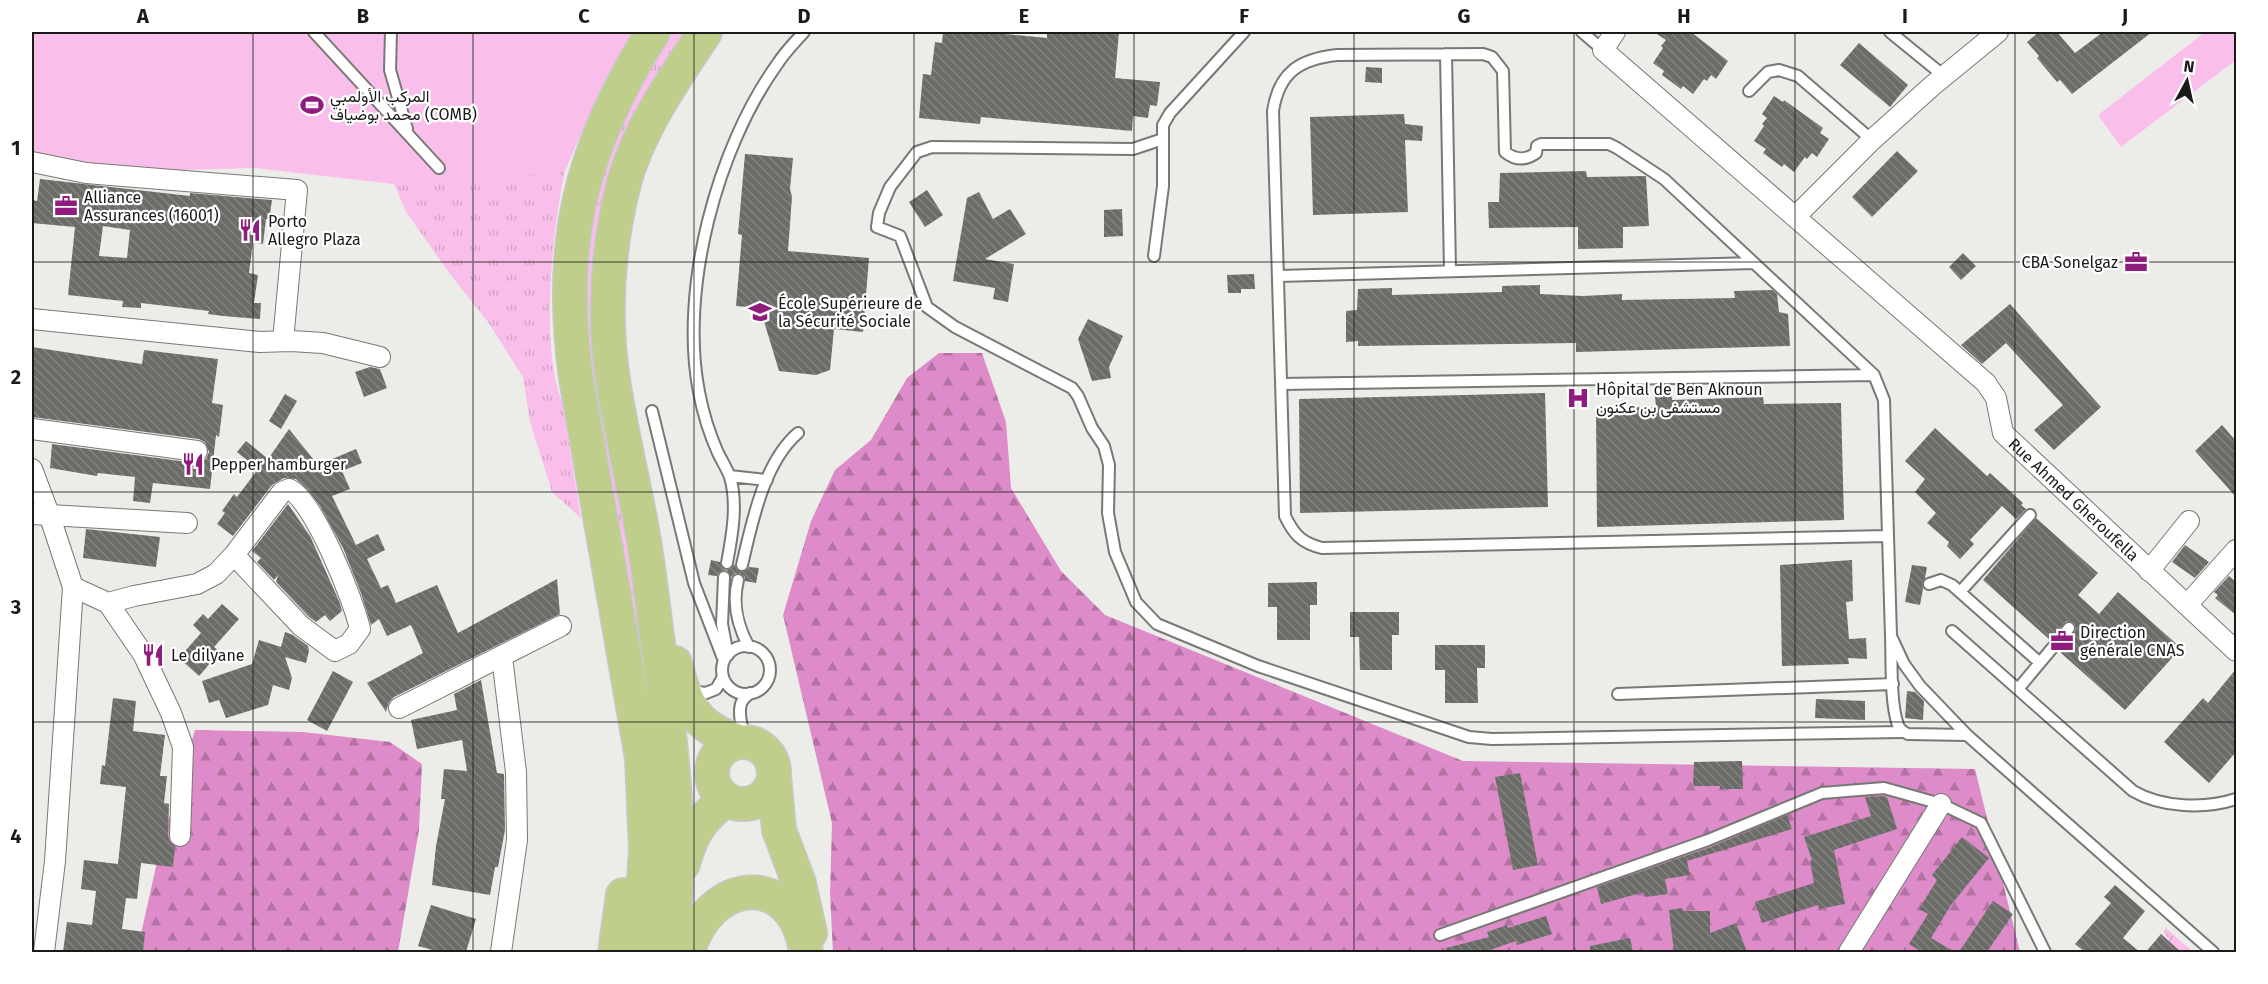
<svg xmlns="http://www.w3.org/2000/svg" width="2268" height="984" font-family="'Fira Sans',Vazirmatn,sans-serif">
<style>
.grass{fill:url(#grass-tufts)}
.forest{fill:url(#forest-firs)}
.pitch{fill:#f9bfea}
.building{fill:url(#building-back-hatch);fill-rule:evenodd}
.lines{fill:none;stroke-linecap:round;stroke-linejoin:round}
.lane-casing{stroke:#787974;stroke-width:14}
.street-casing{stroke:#787974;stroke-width:22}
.highway-casing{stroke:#c8c8c8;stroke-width:36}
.lane{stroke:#fff;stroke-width:10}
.street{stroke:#fff;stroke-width:20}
.highway{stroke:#bfce8b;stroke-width:33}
.grid{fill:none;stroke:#1a1a19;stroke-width:1.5;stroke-opacity:0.55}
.labels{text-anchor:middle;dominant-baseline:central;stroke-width:4.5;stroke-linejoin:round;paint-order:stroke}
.poi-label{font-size:16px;fill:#1a1a19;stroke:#fff;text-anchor:start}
.street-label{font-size:16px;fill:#1a1a19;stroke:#fff}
.neatline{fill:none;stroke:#1a1a19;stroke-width:2}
.grid-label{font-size:20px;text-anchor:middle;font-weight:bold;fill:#1a1a19}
</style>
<defs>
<pattern id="grass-tufts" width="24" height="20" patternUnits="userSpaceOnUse" patternTransform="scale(1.5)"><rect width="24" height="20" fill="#f9bfea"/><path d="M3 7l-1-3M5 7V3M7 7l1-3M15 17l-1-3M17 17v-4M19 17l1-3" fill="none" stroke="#d5a4c8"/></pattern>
<pattern id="forest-firs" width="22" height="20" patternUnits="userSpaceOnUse" patternTransform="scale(1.5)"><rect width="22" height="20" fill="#dd8cc9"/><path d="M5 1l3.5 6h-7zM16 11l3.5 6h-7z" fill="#b272a2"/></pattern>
<pattern id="building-back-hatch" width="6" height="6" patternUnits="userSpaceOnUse" patternTransform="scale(1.5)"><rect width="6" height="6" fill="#6b6c68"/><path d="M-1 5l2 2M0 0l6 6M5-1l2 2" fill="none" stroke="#838381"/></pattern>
</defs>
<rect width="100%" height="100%" fill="#ecede8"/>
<!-- grass -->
<path class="grass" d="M 671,32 L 685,32 L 653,81 L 640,106 L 596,358 L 652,697 L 653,919 L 585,341 L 583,310 L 592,205 L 617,129 L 657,52 Z
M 565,171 C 552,229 540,347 562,401 L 581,518 L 552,492 L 530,422 L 523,377 L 488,322 L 450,274 L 406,212 L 394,184 L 491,174 Z
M 2166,928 L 2193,952 L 2145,952 L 2155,941 L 2162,947 L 2169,939 L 2163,932 Z"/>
<!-- forest -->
<path class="forest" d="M 939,353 L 982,353 L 1006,422 L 1011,488 L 1061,571 L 1105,615 L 1463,761 L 1975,769 L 2020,952 L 833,952 L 830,894 L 832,823 L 783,615 L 811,521 L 835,470 L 871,440 L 907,378 Z
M 195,730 L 303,732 L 390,742 L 422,764 L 419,830 L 398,952 L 137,952 L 159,853 Z"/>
<!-- pitch -->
<path class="pitch" d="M 32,32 L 632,32 L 601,88 L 565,171 L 419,187 L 255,168 L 106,172 L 32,157 Z
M 2205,32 L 2236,32 L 2236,60 L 2121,147 L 2098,115 Z"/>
<!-- building -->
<path class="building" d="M 943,32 L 984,32 L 1047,38 L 1047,32 L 1119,32 L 1115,78 L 1160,82 L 1157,106 L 1150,105 L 1148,118 L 1133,116 L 1132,131 L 981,117 L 980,124 L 919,118 L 923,74 L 931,75 L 935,42 L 942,43 Z
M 1654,32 L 1691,32 L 1728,61 L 1716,79 L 1711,75 L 1707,81 L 1704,79 L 1693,94 L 1683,86 L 1681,89 L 1662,75 L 1664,71 L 1653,63 L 1663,48 L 1661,46 L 1666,40 Z
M 2039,32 L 2057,32 L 2075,53 L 2103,32 L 2152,32 L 2072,94 L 2060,80 L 2057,82 L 2037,58 L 2039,56 L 2027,42 Z
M 1859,43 L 1908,85 L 1890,107 L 1840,65 Z
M 1366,67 L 1382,68 L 1382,83 L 1365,82 Z
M 1774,96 L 1783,102 L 1784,100 L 1823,128 L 1820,133 L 1829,139 L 1817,157 L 1812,153 L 1807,159 L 1805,157 L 1794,172 L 1784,164 L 1782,167 L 1763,153 L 1766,149 L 1754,141 L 1764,126 L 1762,124 L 1767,118 L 1762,114 Z
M 1404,114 L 1405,124 L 1423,126 L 1422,141 L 1405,140 L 1408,212 L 1313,215 L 1310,117 Z
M 1897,151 L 1918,171 L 1872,217 L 1852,197 Z
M 745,154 L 793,158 L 790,189 L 792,197 L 788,251 L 869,258 L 863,332 L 834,329 L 830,370 L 816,375 L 779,371 L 760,308 L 736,306 L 742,235 L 738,234 Z
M 1586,171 L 1587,177 L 1646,176 L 1649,226 L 1623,227 L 1623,248 L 1578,249 L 1578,227 L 1489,228 L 1488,202 L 1499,202 L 1500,173 Z
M 40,179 L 190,196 L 190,193 L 272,200 L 269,220 L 266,219 L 263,244 L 253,242 L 249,273 L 258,275 L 254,303 L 261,303 L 260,319 L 223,316 L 208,314 L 209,311 L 141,303 L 141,308 L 122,307 L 123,301 L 68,295 L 75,227 L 32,223 L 32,200 L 37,201 ZM 103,226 L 130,230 L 127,258 L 99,256 Z
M 927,190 L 943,215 L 925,227 L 909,202 Z
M 979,192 L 993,219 L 1010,209 L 1026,234 L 985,259 L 1014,264 L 1008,302 L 993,299 L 995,288 L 953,281 L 967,198 Z
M 1122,209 L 1123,236 L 1104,237 L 1104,210 Z
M 1963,253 L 1976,266 L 1961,280 L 1949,267 Z
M 1254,274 L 1255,289 L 1241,289 L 1241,293 L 1228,293 L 1227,275 Z
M 1540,285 L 1540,294 L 1583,296 L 1622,294 L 1622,300 L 1735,298 L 1734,291 L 1772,290 L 1777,294 L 1779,312 L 1788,314 L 1790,346 L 1576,352 L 1576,343 L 1358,346 L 1358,341 L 1346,342 L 1346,311 L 1357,310 L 1358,289 L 1392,288 L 1392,295 L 1502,292 L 1502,286 Z
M 2010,304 L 2101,407 L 2054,450 L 2034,430 L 2063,405 L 2006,343 L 1982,364 L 1961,345 Z
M 1088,319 L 1123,336 L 1109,367 L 1111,378 L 1092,381 L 1078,339 Z
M 32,347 L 142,364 L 144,350 L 218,359 L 212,403 L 223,405 L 219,437 L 216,435 L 210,489 L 153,483 L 150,503 L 133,501 L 135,477 L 98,473 L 97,476 L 50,468 L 52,444 L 195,463 L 206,459 L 209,452 L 205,442 L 199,439 L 32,417 Z
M 370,367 L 380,369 L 387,388 L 364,397 L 355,372 Z
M 1654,386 L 1670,386 L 1672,400 L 1763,397 L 1764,404 L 1841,403 L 1844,520 L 1597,527 L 1596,408 L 1656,407 Z
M 1545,393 L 1548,507 L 1300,513 L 1299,399 Z
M 285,394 L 297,401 L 281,429 L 269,421 Z
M 2222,425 L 2236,441 L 2236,497 L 2195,451 Z
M 1935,428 L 1987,476 L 1990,473 L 2023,503 L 2021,505 L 2026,509 L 2016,519 L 2002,506 L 1970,540 L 1974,544 L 1960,559 L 1947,546 L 1949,542 L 1927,523 L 1936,513 L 1915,492 L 1925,479 L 1905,461 Z
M 289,429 L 318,465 L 356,449 L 362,463 L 342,471 L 350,489 L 332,496 L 356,545 L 378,534 L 385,550 L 367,559 L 381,588 L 388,585 L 396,603 L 437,585 L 458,633 L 557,579 L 560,614 L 394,697 L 389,702 L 386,712 L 367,683 L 423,653 L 411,625 L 387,636 L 379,619 L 371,625 L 361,593 L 343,548 L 320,506 L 308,490 L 296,479 L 284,478 L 272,485 L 233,536 L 217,524 L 225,513 L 222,511 L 234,494 L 237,497 L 258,469 L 237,452 L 246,441 L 268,459 Z
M 288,504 L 310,536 L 339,601 L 342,611 L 330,621 L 325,615 L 316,622 L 309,617 L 276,582 L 278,575 L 274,580 L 257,562 L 261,558 L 252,551 Z
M 2036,518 L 2098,573 L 2078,595 L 2099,614 L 2118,592 L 2181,648 L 2125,710 L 2061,653 L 2061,650 L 2076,630 L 2074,623 L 2066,621 L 2050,640 L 1983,580 Z
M 86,529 L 160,537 L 156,567 L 83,558 Z
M 2185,545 L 2209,562 L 2195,578 L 2172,562 Z
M 711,560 L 720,562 L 724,570 L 718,573 L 717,576 L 708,575 Z
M 1852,560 L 1853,601 L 1846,602 L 1849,639 L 1866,638 L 1867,659 L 1848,658 L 1849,664 L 1782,666 L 1780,565 Z
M 734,564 L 737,570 L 741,572 L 747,570 L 749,567 L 759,568 L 756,583 L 745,581 L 745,577 L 740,573 L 735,573 L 731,577 L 727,570 L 732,568 Z
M 1912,565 L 1927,567 L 1925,578 L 1922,583 L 1923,589 L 1920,605 L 1905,602 Z
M 2229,576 L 2236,582 L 2236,615 L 2215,598 L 2218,595 L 2214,592 Z
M 1317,582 L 1317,605 L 1310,605 L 1310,640 L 1277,640 L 1277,607 L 1268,607 L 1268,583 Z
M 222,604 L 239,619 L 214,647 L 220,652 L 199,676 L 179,658 L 201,633 L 193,625 L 203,614 L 208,619 Z
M 1350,612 L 1399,612 L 1399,635 L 1392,635 L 1392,670 L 1360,670 L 1359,637 L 1350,637 Z
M 285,632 L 293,635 L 308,646 L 309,651 L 306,663 L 285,657 L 292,678 L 289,690 L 273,685 L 268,705 L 226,718 L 219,700 L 209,703 L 202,681 L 252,664 L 259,640 L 281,647 Z
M 1435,645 L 1485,645 L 1485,668 L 1477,668 L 1478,703 L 1445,703 L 1445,670 L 1435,670 Z
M 2236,669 L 2236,752 L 2209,783 L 2164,742 L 2203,698 L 2208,703 Z
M 333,671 L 353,682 L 327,731 L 307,720 Z
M 481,680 L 497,773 L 504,774 L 505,830 L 498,867 L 495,867 L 490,895 L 432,885 L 436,846 L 445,799 L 441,799 L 444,769 L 467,771 L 462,740 L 417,749 L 411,720 L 457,710 L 454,694 Z
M 1907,691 L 1915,692 L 1924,701 L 1923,720 L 1905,718 Z
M 113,698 L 136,701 L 133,731 L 165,735 L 160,776 L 167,776 L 164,803 L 169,804 L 168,836 L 170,842 L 175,847 L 173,867 L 141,863 L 137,899 L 126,898 L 122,929 L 145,932 L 143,952 L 63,952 L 67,922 L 92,925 L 96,891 L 81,889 L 84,860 L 118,864 L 126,787 L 100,784 L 102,765 L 105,766 Z
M 1816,699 L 1865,701 L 1865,720 L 1815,718 Z
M 1742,761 L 1743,789 L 1720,789 L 1720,786 L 1693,786 L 1694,762 Z
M 1520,773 L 1538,865 L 1513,870 L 1495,777 Z
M 1883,796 L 1887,797 L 1897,829 L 1834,850 L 1845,904 L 1819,909 L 1818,905 L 1762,923 L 1755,902 L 1814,883 L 1810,861 L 1812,860 L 1804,837 L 1871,816 L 1865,797 Z
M 1787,815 L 1792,829 L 1687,861 L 1690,875 L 1665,879 L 1668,894 L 1645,897 L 1644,892 L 1601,904 L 1597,887 L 1711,847 Z
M 1962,837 L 1989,858 L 1951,905 L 1931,938 L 1955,952 L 1922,952 L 1909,944 L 1928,914 L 1919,909 L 1937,880 L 1932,875 Z
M 2115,885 L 2145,911 L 2123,938 L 2140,952 L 2085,952 L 2075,944 L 2111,903 L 2104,897 Z
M 1993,901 L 2013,914 L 1987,952 L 1959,952 Z
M 431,905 L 476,919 L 466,952 L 440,952 L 418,946 Z
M 1682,908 L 1683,911 L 1710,911 L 1710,933 L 1736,923 L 1747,952 L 1674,952 L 1669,910 Z
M 1546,916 L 1552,934 L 1517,945 L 1516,941 L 1490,950 L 1491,952 L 1447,952 L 1446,948 L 1489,937 L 1487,932 L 1507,925 L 1508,928 Z
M 2161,934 L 2181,952 L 2146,952 Z
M 1630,938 L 1633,952 L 1590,952 L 1590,946 Z"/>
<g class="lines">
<!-- lane casing -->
<g class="lane-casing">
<path id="lane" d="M 314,32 L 439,168
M 391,32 L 390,70 L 407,129
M 1582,32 L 1603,50
M 1890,32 L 1944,76
M 1446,54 L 1450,271
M 1749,91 L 1768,72 L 1779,70 L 1798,76 L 1872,140
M 1163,139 L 1133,149 L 932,147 L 917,152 L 890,187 L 879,213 L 877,227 L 900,236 L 927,307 L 955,327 L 1072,388 L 1078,396 L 1092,428 L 1104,446 L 1109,465 L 1108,513 L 1115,552 L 1136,602 L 1157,624 L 1258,666 L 1469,737 L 1492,739 L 1902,732
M 1154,256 L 1163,186 L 1163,125 L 1170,113 L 1244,32
M 1278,276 L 1754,263
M 1281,384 L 1874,375
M 652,411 L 694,583 L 724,661
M 730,476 L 767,480
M 1888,536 L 1322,548 C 1302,543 1294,535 1285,516 L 1273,111 C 1279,72 1300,59 1337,55 L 1483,54 L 1492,57 L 1503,71 L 1505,152 C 1515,160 1525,161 1536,153 L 1537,146 L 1541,144 L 1609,144 L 1617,148 L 1664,179 L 1874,375 L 1884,400 L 1891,636
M 727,563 C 732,536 738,504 730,477 C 727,469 722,461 718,453 C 709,433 703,413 699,392 C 679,290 717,147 778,63 C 785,52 795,42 804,32
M 742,565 C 752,522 764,462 798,433
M 724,577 L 722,624 L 728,655
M 738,580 C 732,604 737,625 749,647
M 1929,584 L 1941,580 L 1952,585 L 2040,663
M 1960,592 L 2030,515
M 1952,631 L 2133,791 C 2162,808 2205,809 2236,799
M722 670a24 24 0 1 1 48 0a24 24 0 1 1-48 0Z
M 2018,689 L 2069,628
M 690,691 L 706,693 L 716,689 L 723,677
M 1618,694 L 1893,684
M 1967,735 L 1908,734 C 1903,732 1900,730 1898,725 C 1890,703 1892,660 1891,636 L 1904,664 L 1920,686 L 1967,735 L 2213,952
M 747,738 C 741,730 737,708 743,700 C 745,697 748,695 750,693
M 1440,935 L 1708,840 L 1822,793 L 1884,788 L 1941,804 L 1981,823 L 2045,952"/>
</g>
<!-- street casing -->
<g class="street-casing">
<g id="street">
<path id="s1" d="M 1615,32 L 1603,50 L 1986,383 L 1996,398 L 2003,433 L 2236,651"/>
<path d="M 32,162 L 86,173 L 297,190 L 283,341"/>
<path d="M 1796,216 L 1872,140 L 1932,86 L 1998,32"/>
<path d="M 32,319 L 260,342 L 291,341 L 323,343 L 380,357"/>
<path d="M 32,429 L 197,451"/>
<path d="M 32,469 L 49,514 L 73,587 L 108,603 L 134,596 L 197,584 L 216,574 L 234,555 L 282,492 L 289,489 C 314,500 354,601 360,629 L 349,644 L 335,651 L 301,626 L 234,555"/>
<path d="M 32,514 L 187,523"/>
<path d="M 2149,571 L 2189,521"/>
<path d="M 108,603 L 143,654 L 171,713 L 183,747 L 180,836"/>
<path d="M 2187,605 L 2236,550"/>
<path d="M 399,708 L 561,626"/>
<path d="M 44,952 L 55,861 L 73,587"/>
<path d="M 501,952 L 517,840 L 516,772 L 502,657"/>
<path d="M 1849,952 L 1941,804"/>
</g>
</g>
<!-- highway casing -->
<g class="highway-casing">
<path id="highway" d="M 675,663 C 686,707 695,727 740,742
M712 773a31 31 0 1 1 62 0a31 31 0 1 1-62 0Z
M 774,775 L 779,830 L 799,883 L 810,933
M 683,864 C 691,833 701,819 726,799
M 615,952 L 623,895
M 639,952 L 646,850 L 642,758 L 576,378 C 557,242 581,147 653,32
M 670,952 C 684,853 673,757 660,658 C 654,617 650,576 643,535 C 634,485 622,436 614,386 C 603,320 607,252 623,187 C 637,131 674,79 705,32
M 688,952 C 709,876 794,869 806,952"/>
</g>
<!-- lane -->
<use href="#lane" class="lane"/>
<!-- street -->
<use href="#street" class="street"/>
<!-- highway -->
<use href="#highway" class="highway"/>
</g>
<!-- grid -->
<path class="grid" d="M 253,32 L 253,952M 473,32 L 473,952M 694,32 L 694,952M 914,32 L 914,952M 1134,32 L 1134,952M 1354,32 L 1354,952M 1574,32 L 1574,952M 1795,32 L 1795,952M 2015,32 L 2015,952M 32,262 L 2236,262M 32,492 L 2236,492M 32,722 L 2236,722"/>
<!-- icons -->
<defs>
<g id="stadium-bare" transform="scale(1.8)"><path d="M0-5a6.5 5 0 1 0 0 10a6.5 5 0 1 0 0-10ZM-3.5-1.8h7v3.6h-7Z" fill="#901d7d" stroke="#fff" stroke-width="2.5" paint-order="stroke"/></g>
<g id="office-bare" transform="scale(1.8)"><path d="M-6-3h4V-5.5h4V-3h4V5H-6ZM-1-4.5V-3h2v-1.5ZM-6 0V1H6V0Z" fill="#901d7d" stroke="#fff" stroke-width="2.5" paint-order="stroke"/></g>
<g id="restaurant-bare" transform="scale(1.8)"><path d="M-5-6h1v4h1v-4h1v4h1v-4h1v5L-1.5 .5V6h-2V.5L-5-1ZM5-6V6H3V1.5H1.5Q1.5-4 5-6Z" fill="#901d7d" stroke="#fff" stroke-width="2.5" paint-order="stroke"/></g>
<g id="university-bare" transform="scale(1.8)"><path d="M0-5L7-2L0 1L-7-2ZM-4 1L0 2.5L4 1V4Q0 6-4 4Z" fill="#901d7d" stroke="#fff" stroke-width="2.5" paint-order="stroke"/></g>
<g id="hospital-bare" transform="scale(1.8)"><path d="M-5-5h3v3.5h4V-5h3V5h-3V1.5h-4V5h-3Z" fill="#901d7d" stroke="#fff" stroke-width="2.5" paint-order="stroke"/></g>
</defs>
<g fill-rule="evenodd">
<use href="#stadium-bare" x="312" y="105"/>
<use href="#office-bare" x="66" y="206"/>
<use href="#restaurant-bare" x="250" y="230"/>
<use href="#office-bare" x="2136" y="262"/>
<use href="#university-bare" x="760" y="312"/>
<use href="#hospital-bare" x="1578" y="398"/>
<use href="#restaurant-bare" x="193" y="464"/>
<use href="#office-bare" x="2062" y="641"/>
<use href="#restaurant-bare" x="153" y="655"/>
</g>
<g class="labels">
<!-- poi labels -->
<g class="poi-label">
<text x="330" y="96">المركب الأولمبي<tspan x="330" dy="18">محمد بوضياف (COMB)</tspan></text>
<text x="84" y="197">Alliance<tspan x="84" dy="18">Assurances (16001)</tspan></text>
<text x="268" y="221">Porto<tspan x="268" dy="18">Allegro Plaza</tspan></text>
<text x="2118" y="262" text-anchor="end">CBA Sonelgaz</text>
<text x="778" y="303">École Supérieure de<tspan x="778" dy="18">la Sécurité Sociale</tspan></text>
<text x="1596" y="389">Hôpital de Ben Aknoun<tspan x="1596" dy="18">مستشفى بن عكنون</tspan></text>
<text x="211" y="464">Pepper hamburger</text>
<text x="2080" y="632">Direction<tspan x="2080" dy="18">générale CNAS</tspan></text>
<text x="171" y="655">Le dilyane</text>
</g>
<!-- street labels -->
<g class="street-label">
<text stroke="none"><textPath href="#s1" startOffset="680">Rue Ahmed Gheroufella</textPath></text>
</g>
</g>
<!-- border -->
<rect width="2268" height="984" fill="none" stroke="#ffffff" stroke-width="66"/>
<!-- north arrow -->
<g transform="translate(2187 81) rotate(8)" stroke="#ffffff" stroke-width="4.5" paint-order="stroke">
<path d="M0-4.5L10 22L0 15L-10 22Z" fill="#1a1a19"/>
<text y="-9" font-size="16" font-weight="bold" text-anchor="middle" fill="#1a1a19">N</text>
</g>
<rect x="33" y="33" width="2202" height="918" class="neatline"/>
<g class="grid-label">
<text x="143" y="23">A</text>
<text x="363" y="23">B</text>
<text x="584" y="23">C</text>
<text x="804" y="23">D</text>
<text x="1024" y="23">E</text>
<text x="1244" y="23">F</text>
<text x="1464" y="23">G</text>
<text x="1684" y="23">H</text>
<text x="1905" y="23">I</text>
<text x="2125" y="23">J</text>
<text x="16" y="155">1</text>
<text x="16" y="384">2</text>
<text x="16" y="614">3</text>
<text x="16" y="843">4</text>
</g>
</svg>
